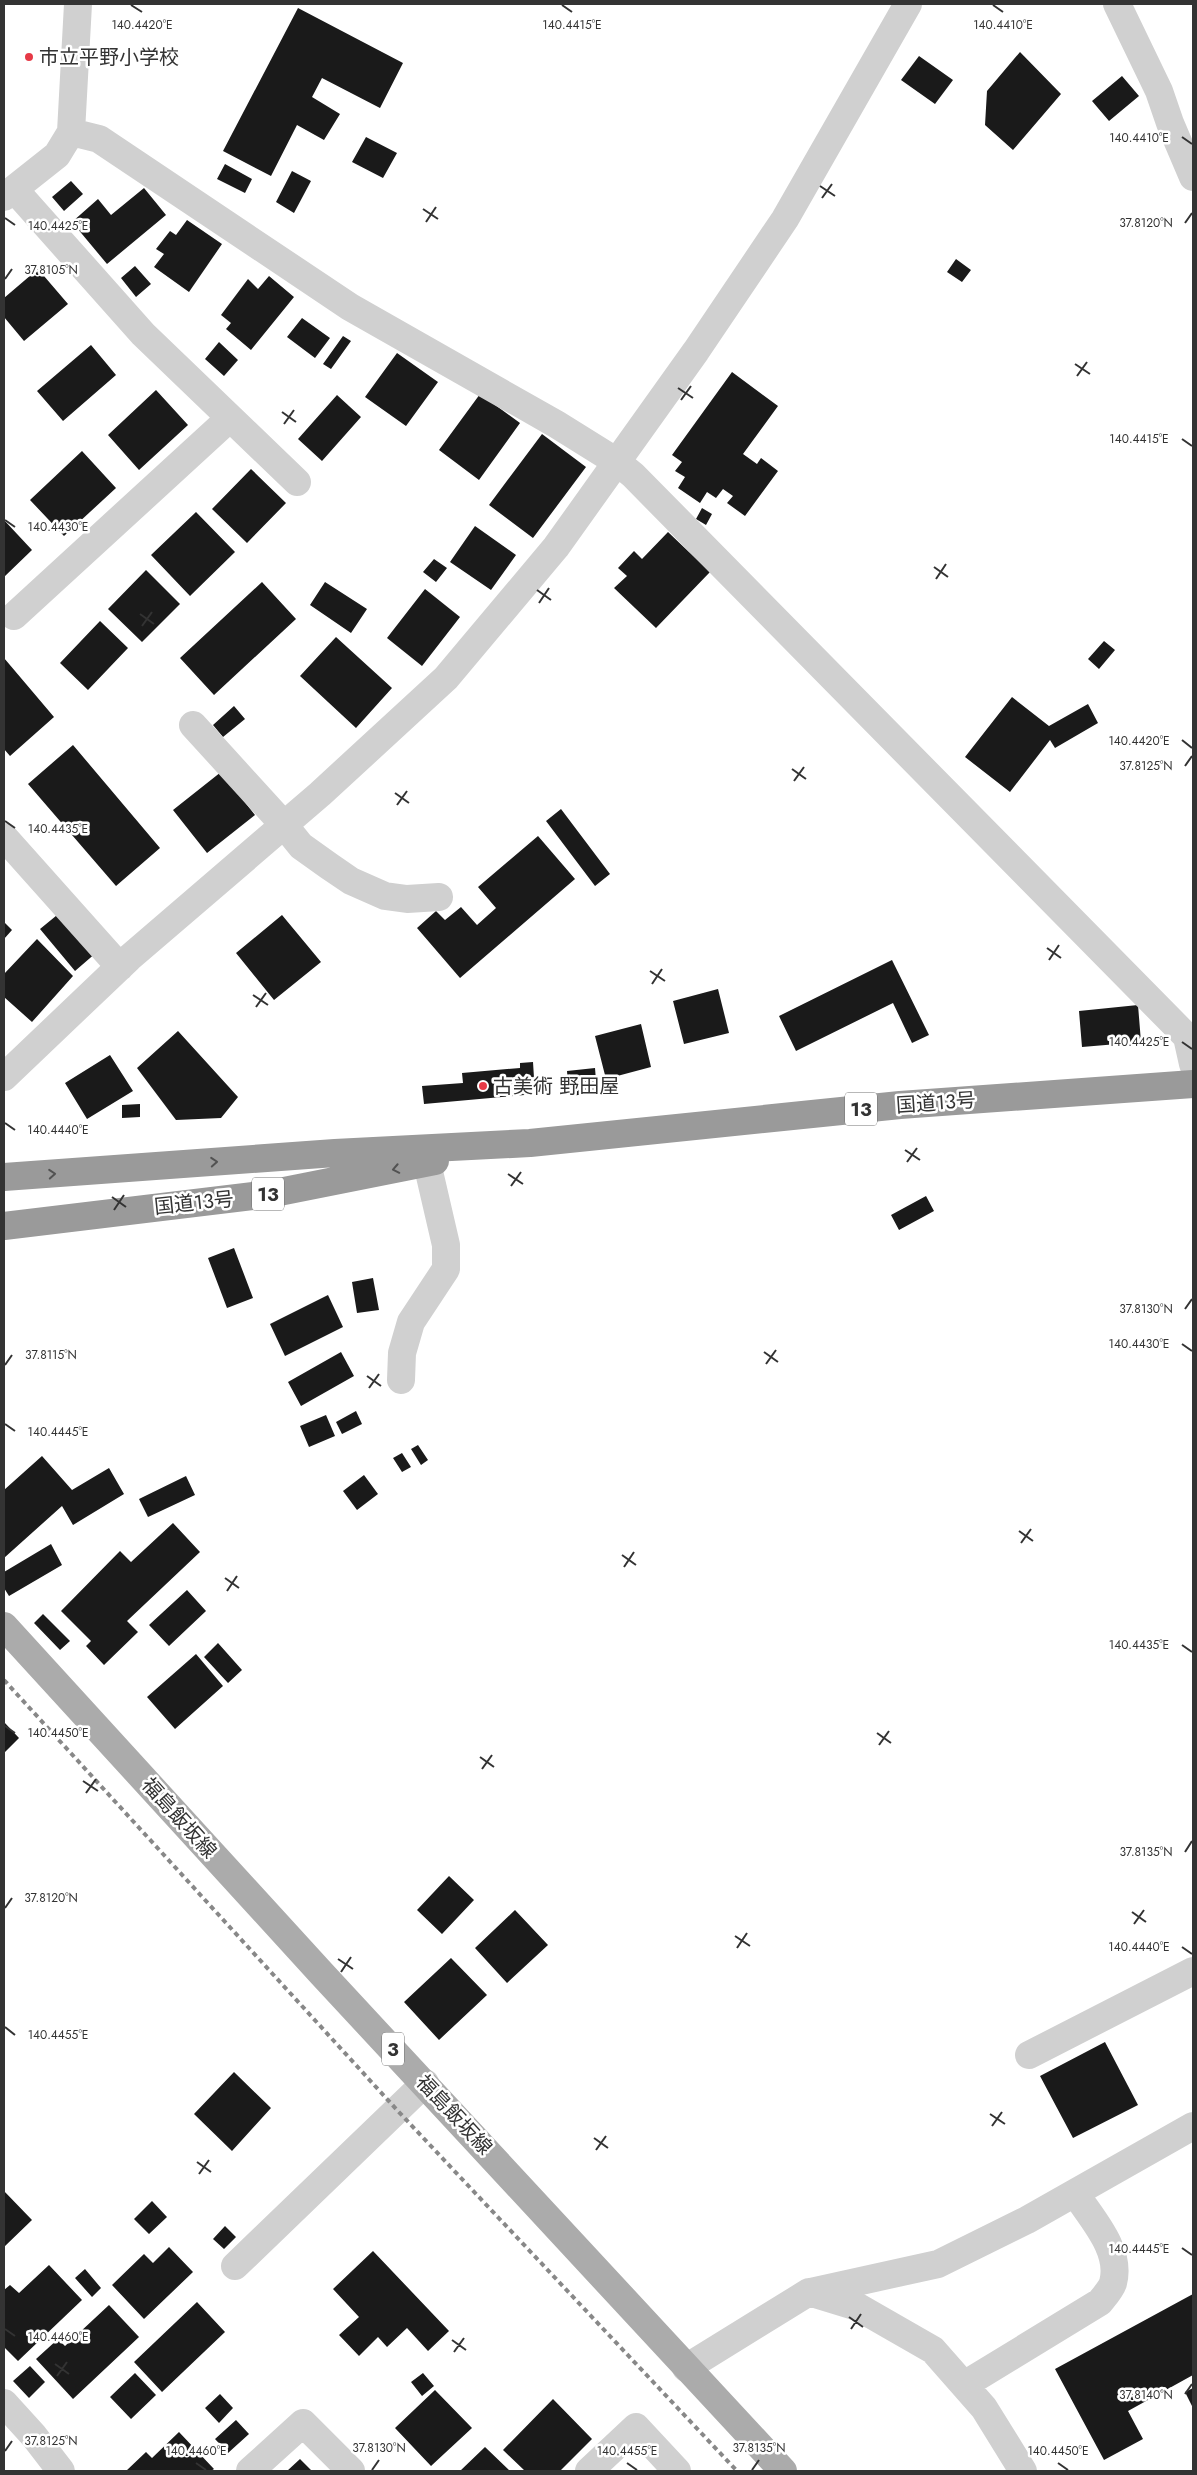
<svg xmlns="http://www.w3.org/2000/svg" width="1197" height="2475" font-family="Jost,'Noto Sans JP',sans-serif">
<style>
.building{fill:#1a1a1a}
.lines{fill:none;stroke-linecap:round;stroke-linejoin:round}
.minor{stroke:#d0d0d0;stroke-width:28}
.major{stroke:#ababab;stroke-width:28}
.highway{stroke:#9a9a9a;stroke-width:28}
.rail{stroke:#888;stroke-width:4;stroke-dasharray:5 4;stroke-linecap:butt}
.oneway{stroke:#525252}
.ticks{fill:none;stroke:#333;stroke-width:2}
.poi-dot{fill:#e63946;stroke:#fff;stroke-width:2}
.labels{text-anchor:middle;dominant-baseline:central;stroke-width:5;stroke-linejoin:round;paint-order:stroke}
.shield{fill:#fff;stroke:#707070;stroke-width:1}
.shield-label{font-size:19px;font-weight:bold;fill:#333}
.poi-label{font-size:20px;fill:#333;stroke:#fff;text-anchor:start}
.street-label{font-size:20px;fill:#333;stroke:#fff}
.ticks-label{font-size:12px;text-anchor:middle;fill:#333;stroke:#fff;stroke-width:5;stroke-linejoin:round;paint-order:stroke}
</style>
<rect width="100%" height="100%" fill="#fff"/>
<!-- building -->
<path class="building" d="M 298,8 L 403,63 L 380,108 L 322,78 L 312,97 L 340,114 L 324,140 L 297,125 L 271,176 L 223,151 Z
M 1020,52 L 1061,94 L 1013,150 L 985,125 L 987,91 Z
M 919,56 L 953,80 L 935,104 L 901,80 Z
M 1122,76 L 1139,96 L 1109,121 L 1092,101 Z
M 366,137 L 397,153 L 383,178 L 352,162 Z
M 225,164 L 252,179 L 245,193 L 217,179 Z
M 292,171 L 311,181 L 294,213 L 276,202 Z
M 71,181 L 83,194 L 64,211 L 52,197 Z
M 144,188 L 166,215 L 107,264 L 72,222 L 98,199 L 111,215 Z
M 187,220 L 222,244 L 189,292 L 154,267 L 164,254 L 156,249 L 170,231 L 176,235 Z
M 956,259 L 971,270 L 962,282 L 947,272 Z
M 135,266 L 151,284 L 136,297 L 121,278 Z
M 38,269 L 68,304 L 24,341 L 4,317 L 4,298 Z
M 269,276 L 294,297 L 251,350 L 226,329 L 231,323 L 221,315 L 248,279 L 258,289 Z
M 302,318 L 330,338 L 315,358 L 287,337 Z
M 343,336 L 351,341 L 331,369 L 323,364 Z
M 219,342 L 238,360 L 224,376 L 205,359 Z
M 91,345 L 116,375 L 63,421 L 37,391 Z
M 397,353 L 438,382 L 406,426 L 365,397 Z
M 732,372 L 778,406 L 743,454 L 757,464 L 761,458 L 778,471 L 745,516 L 727,503 L 733,496 L 723,489 L 716,498 L 707,492 L 700,503 L 678,488 L 685,477 L 675,471 L 682,462 L 672,455 Z
M 156,390 L 188,425 L 139,470 L 108,435 Z
M 480,394 L 520,423 L 479,480 L 439,450 Z
M 337,395 L 361,417 L 322,461 L 298,439 Z
M 542,434 L 586,467 L 533,538 L 489,505 Z
M 82,451 L 116,488 L 64,536 L 30,500 Z
M 251,469 L 286,503 L 247,543 L 212,509 Z
M 702,508 L 712,514 L 706,525 L 696,519 Z
M 196,512 L 235,552 L 190,596 L 151,555 Z
M 4,520 L 32,550 L 4,577 Z
M 475,526 L 516,555 L 491,590 L 450,562 Z
M 668,532 L 710,572 L 656,628 L 614,588 L 627,576 L 618,568 L 634,551 L 642,559 Z
M 434,559 L 447,568 L 436,582 L 423,572 Z
M 146,570 L 180,604 L 142,642 L 108,609 Z
M 262,582 L 296,619 L 214,695 L 180,658 Z
M 325,582 L 367,609 L 351,633 L 310,605 Z
M 425,589 L 460,617 L 422,666 L 387,638 Z
M 100,621 L 128,648 L 88,690 L 60,663 Z
M 336,637 L 392,688 L 356,728 L 300,676 Z
M 1104,641 L 1115,650 L 1099,669 L 1088,659 Z
M 4,658 L 54,717 L 10,756 L 4,749 Z
M 1012,697 L 1049,726 L 1088,704 L 1098,723 L 1055,748 L 1050,740 L 1010,792 L 965,757 Z
M 234,706 L 245,719 L 223,737 L 213,725 Z
M 73,745 L 160,848 L 116,886 L 28,784 Z
M 221,772 L 255,815 L 207,853 L 173,810 Z
M 561,809 L 610,874 L 595,886 L 546,821 Z
M 538,836 L 575,879 L 460,978 L 417,928 L 436,911 L 445,920 L 461,907 L 477,925 L 496,908 L 478,887 Z
M 62,911 L 97,952 L 75,971 L 40,929 Z
M 282,915 L 321,962 L 274,1000 L 236,953 Z
M 4,922 L 12,930 L 4,939 Z
M 37,939 L 73,976 L 32,1022 L 4,997 L 4,974 Z
M 892,960 L 929,1035 L 912,1043 L 893,1003 L 796,1051 L 779,1016 Z
M 718,989 L 729,1033 L 684,1044 L 673,1001 Z
M 1138,1005 L 1141,1042 L 1082,1047 L 1079,1011 Z
M 641,1024 L 651,1067 L 606,1079 L 595,1036 Z
M 178,1031 L 238,1097 L 221,1118 L 176,1120 L 137,1068 Z
M 110,1055 L 133,1091 L 87,1119 L 65,1083 Z
M 533,1062 L 535,1094 L 424,1104 L 422,1086 L 463,1083 L 462,1073 L 520,1068 L 520,1063 Z
M 595,1068 L 597,1093 L 569,1096 L 567,1071 Z
M 140,1104 L 140,1117 L 122,1118 L 122,1105 Z
M 926,1196 L 934,1211 L 899,1230 L 891,1215 Z
M 234,1248 L 253,1298 L 227,1308 L 208,1258 Z
M 373,1278 L 379,1310 L 357,1313 L 352,1282 Z
M 328,1295 L 343,1327 L 285,1356 L 270,1324 Z
M 341,1352 L 354,1376 L 301,1406 L 288,1382 Z
M 356,1411 L 362,1424 L 342,1434 L 336,1422 Z
M 326,1415 L 335,1436 L 309,1447 L 300,1426 Z
M 418,1445 L 428,1460 L 421,1465 L 411,1449 Z
M 402,1453 L 411,1467 L 402,1472 L 393,1458 Z
M 42,1456 L 72,1490 L 109,1468 L 124,1494 L 73,1525 L 62,1506 L 4,1558 L 4,1490 Z
M 364,1475 L 378,1494 L 357,1510 L 343,1491 Z
M 186,1476 L 195,1495 L 148,1517 L 139,1499 Z
M 173,1523 L 200,1552 L 127,1621 L 138,1632 L 104,1665 L 86,1646 L 91,1641 L 61,1611 L 120,1551 L 131,1562 Z
M 51,1544 L 62,1565 L 9,1596 L 4,1588 L 4,1572 Z
M 187,1590 L 206,1611 L 169,1646 L 149,1625 Z
M 43,1614 L 70,1641 L 60,1650 L 34,1623 Z
M 218,1643 L 242,1670 L 228,1683 L 204,1657 Z
M 196,1654 L 223,1686 L 175,1729 L 147,1697 Z
M 4,1722 L 19,1738 L 4,1753 Z
M 449,1876 L 474,1900 L 442,1934 L 417,1910 Z
M 515,1910 L 548,1945 L 507,1983 L 475,1948 Z
M 451,1958 L 487,1995 L 439,2040 L 404,2002 Z
M 1105,2042 L 1138,2105 L 1073,2138 L 1040,2076 Z
M 234,2072 L 271,2108 L 232,2151 L 194,2114 Z
M 4,2191 L 32,2220 L 4,2247 Z
M 152,2201 L 167,2217 L 149,2234 L 134,2219 Z
M 225,2226 L 236,2237 L 224,2249 L 213,2239 Z
M 169,2247 L 193,2272 L 144,2319 L 112,2285 L 144,2254 L 153,2263 Z
M 373,2251 L 449,2331 L 428,2351 L 407,2328 L 387,2347 L 378,2337 L 359,2356 L 339,2335 L 359,2317 L 333,2289 Z
M 49,2265 L 82,2300 L 18,2361 L 4,2347 L 4,2290 L 10,2285 L 19,2293 Z
M 85,2269 L 101,2288 L 92,2297 L 75,2278 Z
M 1193,2294 L 1193,2375 L 1128,2411 L 1143,2439 L 1104,2460 L 1055,2369 Z
M 197,2302 L 225,2332 L 162,2392 L 134,2362 Z
M 109,2305 L 139,2337 L 73,2399 L 36,2359 L 58,2339 L 65,2346 Z
M 30,2366 L 45,2382 L 29,2398 L 13,2381 Z
M 135,2373 L 156,2395 L 131,2419 L 110,2397 Z
M 423,2373 L 434,2386 L 422,2396 L 411,2382 Z
M 1193,2388 L 1193,2408 L 1185,2392 Z
M 435,2390 L 472,2428 L 431,2466 L 395,2428 Z
M 220,2394 L 233,2408 L 219,2423 L 205,2408 Z
M 553,2399 L 592,2439 L 560,2471 L 525,2471 L 503,2450 Z
M 236,2420 L 249,2434 L 228,2453 L 215,2439 Z
M 179,2432 L 214,2469 L 211,2471 L 126,2471 L 146,2452 L 152,2458 Z
M 485,2447 L 510,2471 L 460,2471 Z
M 300,2459 L 312,2471 L 287,2471 Z"/>
<g class="lines">
<!-- minor -->
<path class="minor" d="M 1117,4 L 1159,91 L 1170,123 L 1193,177
M 71,132 L 99,139 L 350,307 L 556,424 L 617,462 L 633,475 L 1187,1037 L 1193,1064
M 14,189 L 143,334 L 297,482
M 4,197 L 57,155 L 71,132 L 78,4
M 14,616 L 230,418
M 193,725 L 284,825 L 301,846 L 329,866 L 351,881 L 385,896 L 407,899 L 439,897
M 4,837 L 120,967
M 4,1077 L 129,958 L 320,794 L 446,678 L 556,547 L 696,351 L 785,219 L 908,4
M 401,1380 L 402,1353 L 411,1322 L 446,1269 L 446,1245 L 427,1163
M 1029,2055 L 1193,1971
M 235,2266 L 425,2083
M 811,2292 L 938,2264 L 1027,2220 L 1193,2126
M 686,2368 L 809,2292 L 858,2307 L 933,2350 L 984,2408 L 1023,2471
M 964,2385 L 1100,2302 C 1104,2297 1111,2289 1113,2283 C 1122,2250 1091,2218 1075,2193
M 4,2403 L 34,2436 L 61,2471
M 250,2471 L 303,2423 L 351,2471
M 589,2471 L 636,2427 L 677,2471"/>
<!-- major -->
<path class="major" d="M 4,1626 L 322,1974 L 783,2471"/>
<!-- highway -->
<path class="highway" d="M 4,1177 L 335,1153 L 530,1143 L 900,1105 L 1193,1084
M 4,1226 L 269,1194 L 435,1161"/>
<!-- rail -->
<path class="rail" d="M 4,1680 L 397,2110 L 737,2471"/>
</g>
<!-- one-way arrows -->
<defs><path id="oneway-chevron" d="M-2-3.5L2.5 0L-2 3.5" fill="none" stroke-width="1.6" stroke-linecap="round" stroke-linejoin="round" transform="scale(1.25)"/></defs>
<g class="oneway">
<use href="#oneway-chevron" transform="translate(214 1162) rotate(-4)"/>
<use href="#oneway-chevron" transform="translate(396 1169) rotate(169)"/>
<use href="#oneway-chevron" transform="translate(52 1174) rotate(-4)"/>
</g>
<!-- ticks -->
<path class="ticks" d="M 131,5 L 142,12M 562,5 L 572,12M 993,5 L 1003,12M 1182,137 L 1192,144M 820,186 L 835,196M 822,198 L 832,184M 423,209 L 438,219M 5,218 L 15,225M 426,222 L 436,207M 1185,223 L 1192,213M 5,279 L 12,269M 1075,364 L 1090,374M 1077,376 L 1087,362M 678,388 L 693,398M 681,400 L 691,386M 282,412 L 296,422M 284,424 L 294,410M 1182,439 L 1192,446M 5,520 L 15,527M 934,567 L 948,577M 936,579 L 946,564M 537,590 L 551,600M 539,603 L 549,588M 140,614 L 154,624M 142,626 L 152,612M 1182,740 L 1192,748M 1185,766 L 1192,756M 792,769 L 806,779M 794,781 L 804,767M 395,793 L 409,803M 397,805 L 407,791M 5,821 L 15,828M 1047,948 L 1061,958M 1049,960 L 1059,945M 650,971 L 665,981M 652,984 L 662,969M 253,995 L 268,1005M 256,1007 L 266,993M 1182,1042 L 1192,1049M 5,1123 L 15,1130M 905,1150 L 920,1160M 907,1162 L 917,1148M 508,1174 L 523,1184M 511,1186 L 521,1172M 112,1197 L 126,1207M 114,1210 L 124,1195M 1185,1309 L 1192,1299M 1182,1344 L 1192,1351M 764,1352 L 778,1362M 766,1364 L 776,1350M 5,1365 L 12,1355M 367,1376 L 381,1386M 369,1388 L 379,1374M 5,1424 L 15,1431M 1019,1531 L 1033,1541M 1021,1543 L 1031,1529M 622,1555 L 636,1565M 624,1567 L 634,1552M 225,1578 L 239,1588M 227,1591 L 237,1576M 1182,1645 L 1192,1652M 5,1726 L 15,1733M 877,1733 L 891,1743M 879,1745 L 889,1731M 480,1757 L 494,1767M 482,1769 L 492,1755M 83,1781 L 98,1791M 86,1793 L 96,1779M 1185,1852 L 1192,1841M 5,1908 L 12,1898M 1132,1912 L 1146,1922M 1134,1924 L 1144,1910M 735,1936 L 750,1946M 1182,1947 L 1192,1954M 737,1948 L 747,1933M 338,1959 L 353,1969M 341,1972 L 351,1957M 5,2027 L 15,2035M 990,2114 L 1005,2124M 992,2126 L 1002,2112M 594,2138 L 608,2148M 596,2150 L 606,2136M 197,2162 L 211,2172M 199,2174 L 209,2160M 1182,2248 L 1192,2255M 849,2317 L 863,2327M 5,2329 L 15,2336M 851,2329 L 861,2314M 452,2340 L 466,2350M 454,2352 L 464,2338M 55,2364 L 69,2374M 57,2376 L 67,2362M 1185,2394 L 1192,2384M 5,2451 L 12,2441M 196,2463 L 206,2470M 627,2463 L 637,2470M 1058,2463 L 1068,2470M 372,2470 L 379,2460M 752,2470 L 759,2460"/>
<!-- markers -->
<g class="poi-dot">
<circle cx="29" cy="57" r="5"/>
<circle cx="483" cy="1086" r="5"/>
</g>
<g class="labels">
<!-- shield labels -->
<g class="shield">
<rect x="845" y="1092.5" width="32" height="33" rx="4"/>
<rect x="252" y="1177.5" width="32" height="33" rx="4"/>
<rect x="382" y="2032.5" width="22" height="33" rx="4"/>
</g>
<g class="shield-label">
<text x="861" y="1109">13</text>
<text x="268" y="1194">13</text>
<text x="393" y="2049">3</text>
</g>
<!-- poi labels -->
<g class="poi-label">
<text x="39" y="57">市立平野小学校</text>
<text x="493" y="1086">古美術 野田屋</text>
</g>
<!-- street labels -->
<g class="street-label">
<text transform="translate(936 1103) rotate(-4)">国道13号</text>
<text transform="translate(194 1203) rotate(-6)">国道13号</text>
<text transform="translate(179 1818) rotate(48)">福島飯坂線</text>
<text transform="translate(454 2115) rotate(47)">福島飯坂線</text>
</g>
</g>
<g class="ticks-label">
<text x="142" y="29">140.4420°E</text>
<text x="572" y="29">140.4415°E</text>
<text x="1003" y="29">140.4410°E</text>
<text x="1139" y="142">140.4410°E</text>
<text x="1146" y="227">37.8120°N</text>
<text x="58" y="230">140.4425°E</text>
<text x="51" y="274">37.8105°N</text>
<text x="1139" y="443">140.4415°E</text>
<text x="58" y="531">140.4430°E</text>
<text x="1139" y="745">140.4420°E</text>
<text x="1146" y="770">37.8125°N</text>
<text x="58" y="833">140.4435°E</text>
<text x="1139" y="1046">140.4425°E</text>
<text x="58" y="1134">140.4440°E</text>
<text x="1146" y="1313">37.8130°N</text>
<text x="1139" y="1348">140.4430°E</text>
<text x="51" y="1359">37.8115°N</text>
<text x="58" y="1436">140.4445°E</text>
<text x="1139" y="1649">140.4435°E</text>
<text x="58" y="1737">140.4450°E</text>
<text x="1146" y="1856">37.8135°N</text>
<text x="51" y="1902">37.8120°N</text>
<text x="1139" y="1951">140.4440°E</text>
<text x="58" y="2039">140.4455°E</text>
<text x="1139" y="2253">140.4445°E</text>
<text x="58" y="2341">140.4460°E</text>
<text x="1146" y="2399">37.8140°N</text>
<text x="51" y="2445">37.8125°N</text>
<text x="379" y="2452">37.8130°N</text>
<text x="759" y="2452">37.8135°N</text>
<text x="196" y="2455">140.4460°E</text>
<text x="627" y="2455">140.4455°E</text>
<text x="1058" y="2455">140.4450°E</text>
</g>
<!-- border -->
<rect width="1197" height="2475" fill="none" stroke="#333333" stroke-width="10"/>
</svg>
